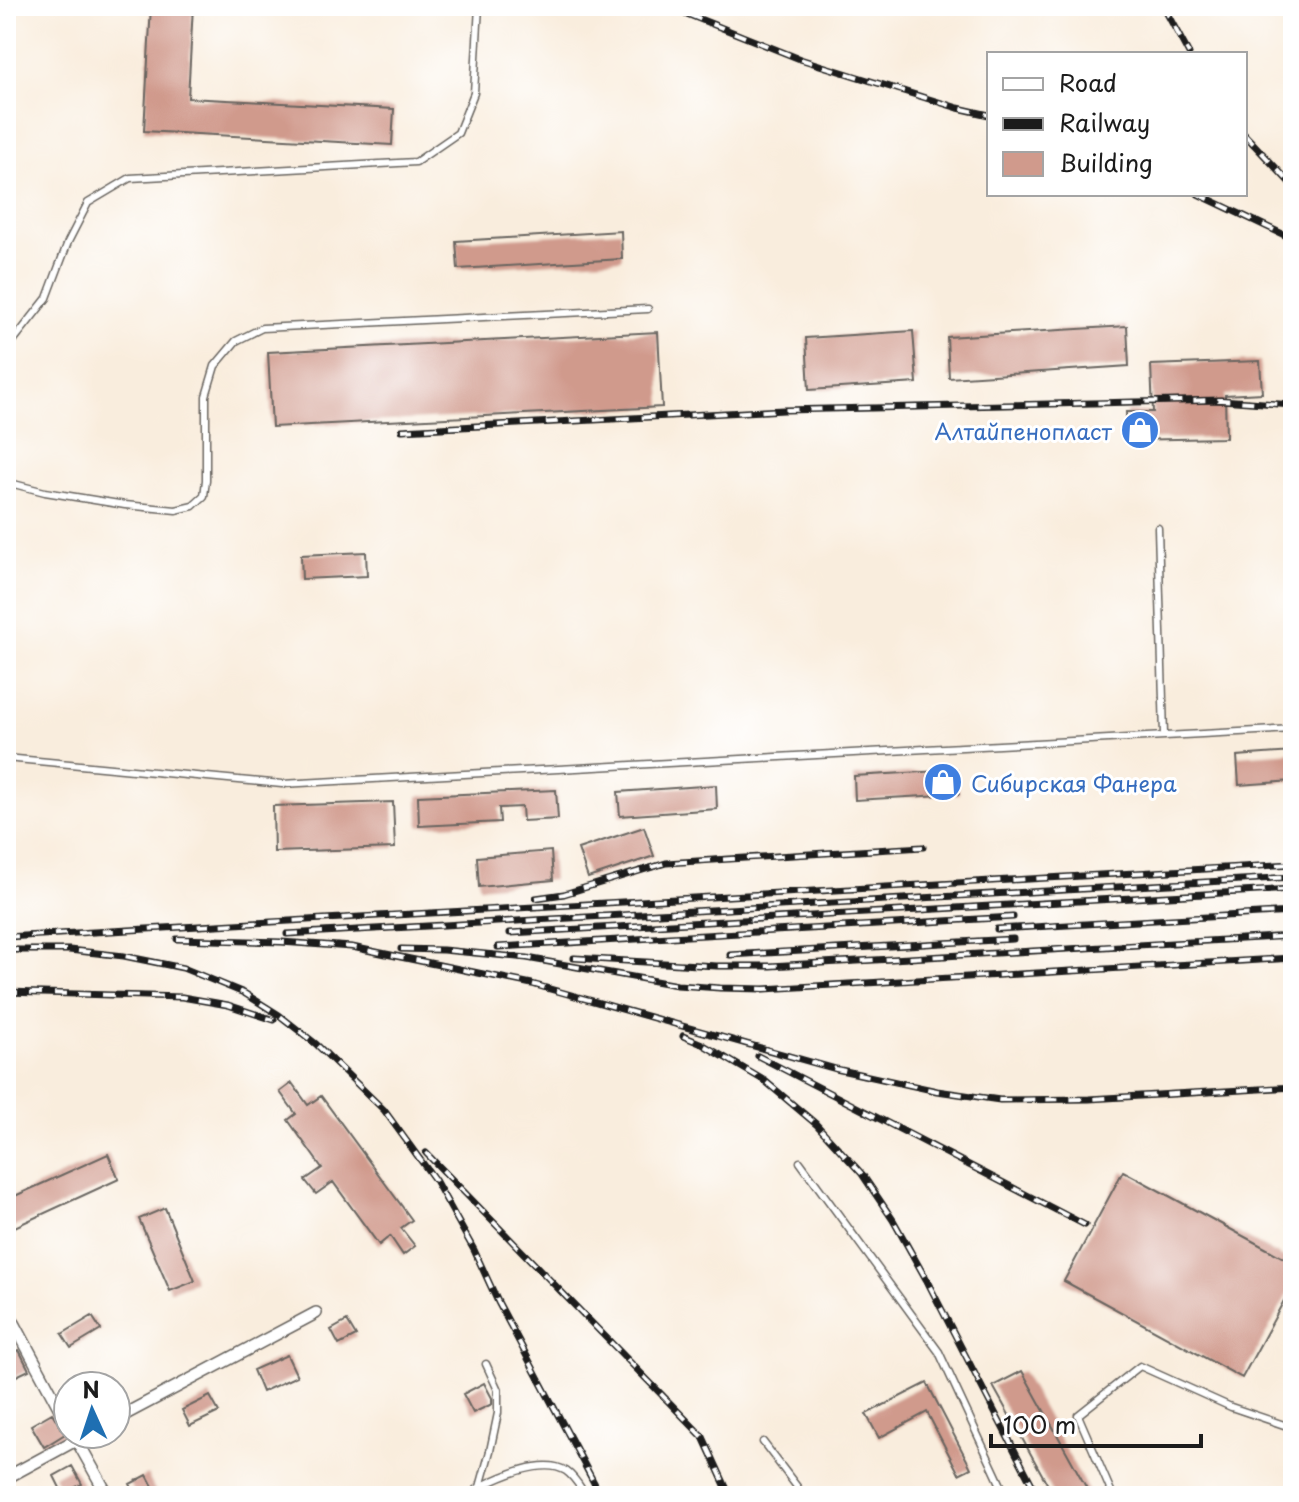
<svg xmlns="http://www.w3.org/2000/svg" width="1299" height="1502" font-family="'Playpen Sans',sans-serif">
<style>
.building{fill:#d09a8c}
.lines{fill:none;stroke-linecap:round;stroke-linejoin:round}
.lane-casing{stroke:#696560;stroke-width:9}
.street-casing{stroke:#696560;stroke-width:14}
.lane{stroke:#fff;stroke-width:6}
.street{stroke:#fff;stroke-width:11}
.rail-casing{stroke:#1c1c1c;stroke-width:7}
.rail{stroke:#fff;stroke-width:4;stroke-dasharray:12;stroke-linecap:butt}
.labels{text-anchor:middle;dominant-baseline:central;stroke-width:6;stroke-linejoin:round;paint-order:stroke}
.shop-label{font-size:22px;fill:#366cbe;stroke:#fff;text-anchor:end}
</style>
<rect width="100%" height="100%" fill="#fff"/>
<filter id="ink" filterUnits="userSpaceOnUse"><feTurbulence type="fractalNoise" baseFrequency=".0125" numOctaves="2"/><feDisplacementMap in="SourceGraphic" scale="16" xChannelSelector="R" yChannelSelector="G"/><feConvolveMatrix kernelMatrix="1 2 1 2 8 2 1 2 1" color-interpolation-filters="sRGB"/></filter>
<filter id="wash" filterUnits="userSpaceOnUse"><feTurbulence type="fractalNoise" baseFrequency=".006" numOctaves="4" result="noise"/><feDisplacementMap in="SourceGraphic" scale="32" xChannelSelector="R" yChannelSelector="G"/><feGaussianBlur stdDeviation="1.8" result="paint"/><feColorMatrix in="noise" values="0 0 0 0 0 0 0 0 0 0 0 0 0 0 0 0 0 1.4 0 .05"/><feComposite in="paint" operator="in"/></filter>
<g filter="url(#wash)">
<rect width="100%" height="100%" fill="#f9eddd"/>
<g id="blocks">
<!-- building -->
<path class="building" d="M 151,6 L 193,6 L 188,98 L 394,109 L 392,145 L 144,131 Z
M 621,231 L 622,259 L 458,269 L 456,241 Z
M 1127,326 L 1129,366 L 949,378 L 947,337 Z
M 913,331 L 917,383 L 809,390 L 806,338 Z
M 658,332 L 662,407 L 272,427 L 268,352 Z
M 1260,361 L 1262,393 L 1225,395 L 1226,438 L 1127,440 L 1126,412 L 1153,412 L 1151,365 Z
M 366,552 L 367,576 L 302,579 L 301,555 Z
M 1293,752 L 1293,781 L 1239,785 L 1237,756 Z
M 957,770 L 959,794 L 855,800 L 854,776 Z
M 716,785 L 717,809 L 620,816 L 618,792 Z
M 556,790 L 558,819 L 523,821 L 522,807 L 499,808 L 500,822 L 419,826 L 418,796 Z
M 393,802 L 395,848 L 274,852 L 273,806 Z
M 644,827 L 654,856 L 588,878 L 578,849 Z
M 551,851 L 553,880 L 479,887 L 477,857 Z
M 292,1083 L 308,1105 L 321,1096 L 412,1220 L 401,1228 L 415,1246 L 403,1255 L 390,1236 L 379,1245 L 333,1182 L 316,1194 L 305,1180 L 322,1168 L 288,1120 L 296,1114 L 280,1092 Z
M 108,1154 L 119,1179 L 6,1231 L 6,1200 Z
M 1123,1171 L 1293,1263 L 1293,1284 L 1242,1378 L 1064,1281 Z
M 165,1208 L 195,1281 L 170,1291 L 139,1219 Z
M 92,1316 L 101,1330 L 71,1348 L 62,1334 Z
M 347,1321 L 356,1336 L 339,1345 L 331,1330 Z
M 19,1350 L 29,1370 L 6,1381 L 6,1356 Z
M 287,1355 L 297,1376 L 262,1392 L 253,1370 Z
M 1022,1371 L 1091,1496 L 1054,1496 L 993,1386 Z
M 484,1383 L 492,1398 L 492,1404 L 473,1413 L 463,1394 Z
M 927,1383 L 971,1468 L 959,1474 L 927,1412 L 879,1438 L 866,1414 Z
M 210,1396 L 219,1412 L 190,1426 L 182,1410 Z
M 52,1413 L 65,1434 L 44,1447 L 31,1425 Z
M 72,1466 L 82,1484 L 63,1494 L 54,1476 Z
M 147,1475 L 158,1496 L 136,1496 L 130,1484 Z"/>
</g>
</g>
<g filter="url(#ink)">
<use href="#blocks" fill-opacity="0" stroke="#696560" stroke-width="2"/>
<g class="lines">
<!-- lane casing -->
<g class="lane-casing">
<path id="lane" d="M 6,350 L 47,298 L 68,242 L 88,203 L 130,178 L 416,162 L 458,133 L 474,93 L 479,6
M 6,482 L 45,492 L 125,505 L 176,510 L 193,506 L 204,496 L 206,480 L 206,396 L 215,366 L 236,341 L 262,328 L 648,309
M 1158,528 L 1164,735
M 6,758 L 282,784 L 1293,729
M 800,1162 L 939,1352 L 1006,1496
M 763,1442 L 804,1496
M 480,1487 C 502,1476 543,1457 566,1471 C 575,1477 580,1487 586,1496
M 468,1496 L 480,1487 L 490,1451 L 498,1413 L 498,1390 L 486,1364
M 1113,1496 L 1078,1415 L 1140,1366 L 1231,1407 L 1293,1428"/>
</g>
<!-- street casing -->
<g class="street-casing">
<path id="street" d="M 6,1320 L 14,1323 L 68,1424
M 116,1419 L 316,1313
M 74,1435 L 108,1496
M 6,1478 L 87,1434"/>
</g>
<!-- lane -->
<use href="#lane" class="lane"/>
<!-- street -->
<use href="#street" class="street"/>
<!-- rail casing -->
<g class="rail-casing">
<path id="rail" d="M 667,6 L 800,59 L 958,108 L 989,115
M 1163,6 L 1189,54
M 1245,135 L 1293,186
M 1198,194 L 1293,239
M 402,430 L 784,410 L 1221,400 L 1293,405
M 536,898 L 564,894 L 666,863 L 923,847
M 997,929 L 1293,912
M 510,933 L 1293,889
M 287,934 L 1293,877
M 6,937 L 1293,864
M 177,939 L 281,942 L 352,947 L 532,984 L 836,1069 L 937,1091 L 1000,1100 L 1089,1099 L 1293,1087
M 498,947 L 1013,917
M 401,949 L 443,950 L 527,958 L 677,985 L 720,988 L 764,989 L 1293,958
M 6,950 L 69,950 L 124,956 L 183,968 L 244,993 L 279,1015 L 316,1044 L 384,1110 L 435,1180 L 474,1250 L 498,1302 L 601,1496
M 730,955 L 1013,939
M 574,958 L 717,966 L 770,966 L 1293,936
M 6,992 L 182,997 L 228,1005 L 274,1020
M 683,1036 L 702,1044 L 765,1081 L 816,1124 L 862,1174 L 893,1220 L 926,1279 L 1038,1496
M 758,1056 L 1085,1225
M 426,1153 L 703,1437 L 730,1496"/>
</g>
<!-- rail -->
<use href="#rail" class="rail"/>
</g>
</g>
<!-- icons -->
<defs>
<g id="shop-disc" transform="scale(2)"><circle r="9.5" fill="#3f7fe0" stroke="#fff"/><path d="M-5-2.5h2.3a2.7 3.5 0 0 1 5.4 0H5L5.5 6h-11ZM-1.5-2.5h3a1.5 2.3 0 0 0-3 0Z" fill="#fff"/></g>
</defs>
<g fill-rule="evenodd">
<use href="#shop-disc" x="1140" y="430"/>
<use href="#shop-disc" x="943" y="782"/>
</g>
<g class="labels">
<!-- shop labels -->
<g class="shop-label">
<text x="1112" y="430">Алтайпенопласт</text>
<text x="971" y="782" text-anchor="start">Сибирская Фанера</text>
</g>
</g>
<!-- margin -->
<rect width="1299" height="1502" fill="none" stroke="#fff" stroke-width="32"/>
<!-- legend -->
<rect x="987" y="52" width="260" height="144" fill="#ffffff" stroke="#a4a4a4" stroke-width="2"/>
<rect x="1003" y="78" width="40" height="12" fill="#ffffff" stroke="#a4a4a4" stroke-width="2"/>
<text x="1059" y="92" font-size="24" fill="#1c1c1c">Road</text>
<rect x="1003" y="118" width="40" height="12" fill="#1c1c1c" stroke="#a4a4a4" stroke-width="2"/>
<text x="1059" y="132" font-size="24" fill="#1c1c1c">Railway</text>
<rect x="1003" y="152" width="40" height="24" fill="#d09a8c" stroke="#a4a4a4" stroke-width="2"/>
<text x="1059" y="172" font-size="24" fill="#1c1c1c">Building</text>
<!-- north arrow -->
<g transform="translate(92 1410) rotate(357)"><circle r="38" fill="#ffffff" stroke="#a4a4a4" stroke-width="2"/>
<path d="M0-6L14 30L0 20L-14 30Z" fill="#1f6fb2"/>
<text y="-12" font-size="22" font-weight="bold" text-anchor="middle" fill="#1c1c1c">N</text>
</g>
<!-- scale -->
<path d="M991 1434v12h210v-12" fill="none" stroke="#1c1c1c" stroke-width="4"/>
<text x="1003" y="1434" font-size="24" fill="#1c1c1c" stroke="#ffffff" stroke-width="6" paint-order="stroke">100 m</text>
</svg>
